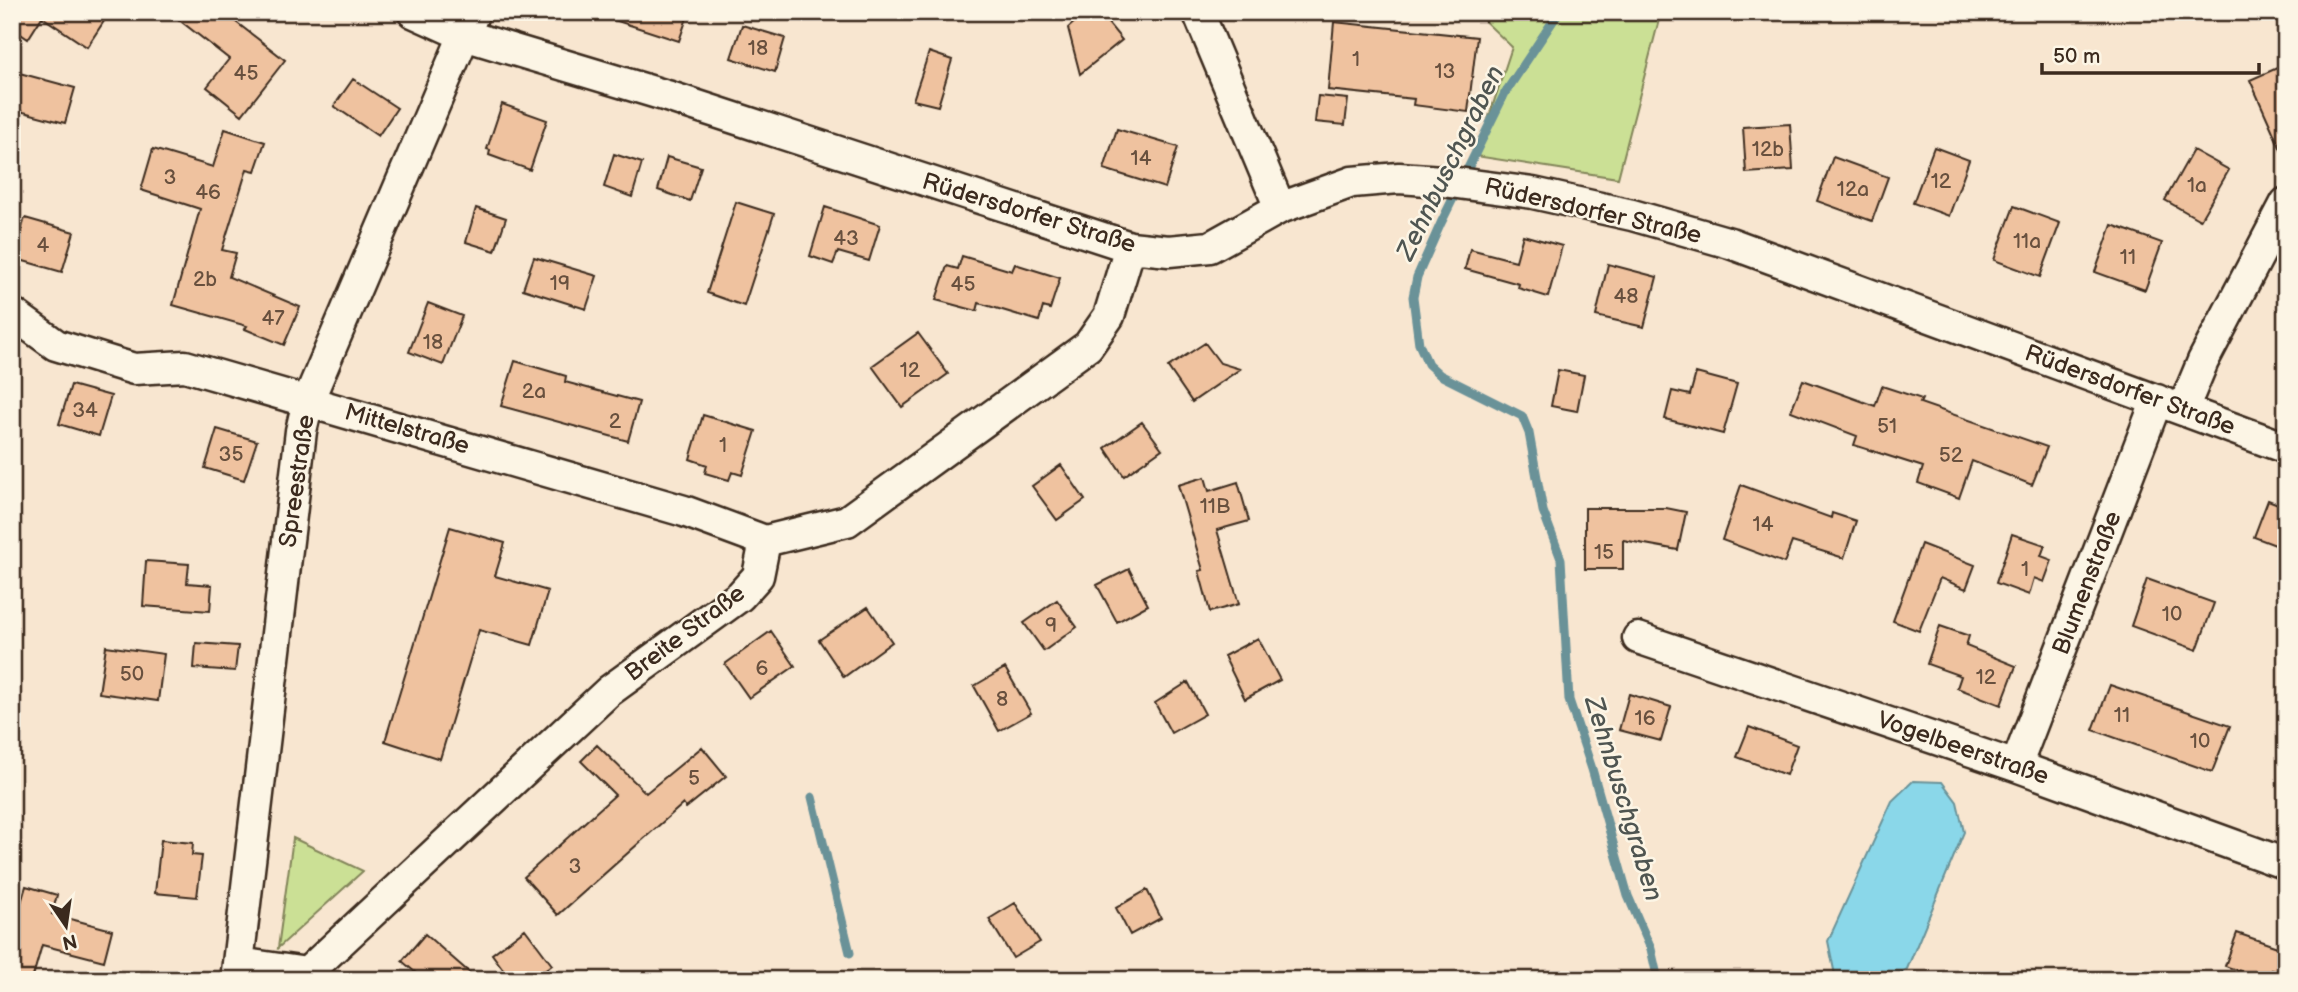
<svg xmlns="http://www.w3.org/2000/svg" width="2298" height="992" font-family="'Balsamiq Sans',sans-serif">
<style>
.green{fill:#cbe095;stroke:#83855a;stroke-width:2}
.water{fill:#8ad7e9;stroke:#6a9298;stroke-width:2}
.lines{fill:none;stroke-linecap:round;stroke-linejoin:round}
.stream{stroke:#6a9298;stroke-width:9}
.building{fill:#efc29f;stroke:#3b2a1e;stroke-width:2}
.street-casing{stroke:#3b2a1e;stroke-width:35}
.street{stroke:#fcf5e5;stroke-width:30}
.labels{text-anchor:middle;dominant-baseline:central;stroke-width:5;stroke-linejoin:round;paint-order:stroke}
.number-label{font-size:21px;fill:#68503e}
.street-label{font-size:24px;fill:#3b2a1e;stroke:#fcf5e5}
.water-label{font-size:26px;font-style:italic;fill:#4f5551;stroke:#fcf5e5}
</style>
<rect width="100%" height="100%" fill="#f8e6d0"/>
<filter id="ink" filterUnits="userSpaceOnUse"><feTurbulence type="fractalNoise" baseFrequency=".0143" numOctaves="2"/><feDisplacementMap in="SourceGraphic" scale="14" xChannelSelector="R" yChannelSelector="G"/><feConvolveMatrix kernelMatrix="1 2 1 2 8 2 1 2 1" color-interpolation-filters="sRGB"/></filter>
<g filter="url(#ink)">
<!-- green -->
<path class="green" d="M 1475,12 L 1661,12 L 1618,178 L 1476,156 L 1512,47 Z
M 293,838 L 363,871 L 278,948 Z"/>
<!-- water -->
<path class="water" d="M 1913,781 L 1942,782 L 1957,802 L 1964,832 L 1907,969 L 1891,980 L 1836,980 L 1828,941 L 1892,801 Z"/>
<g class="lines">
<!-- stream -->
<path class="stream" d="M 1559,12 L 1505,93 L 1441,223 L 1417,277 L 1413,297 L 1419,344 L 1428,364 L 1440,375 L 1522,416 L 1529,433 L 1543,511 L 1561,559 L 1569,700 L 1592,769 L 1628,896 L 1651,949 L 1658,980
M 812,797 L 850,953"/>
</g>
<!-- building -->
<path class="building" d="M 12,12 L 110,12 L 87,47 L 42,17 L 28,39 L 12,28 Z
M 169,12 L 223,12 L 285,60 L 242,115 L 207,87 L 229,59 Z
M 605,12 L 689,12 L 679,41 L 605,17 Z
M 1086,12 L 1099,12 L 1122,40 L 1080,74 L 1068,28 Z
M 1334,22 L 1477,37 L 1468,112 L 1413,105 L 1414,99 L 1328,90 Z
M 742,25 L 785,38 L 775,72 L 731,58 Z
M 929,52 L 952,60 L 938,106 L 913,100 Z
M 2286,64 L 2286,161 L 2250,80 Z
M 12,71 L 75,88 L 65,123 L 12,109 Z
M 353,79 L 397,108 L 378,136 L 334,106 Z
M 1318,96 L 1348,99 L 1345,125 L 1315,122 Z
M 502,104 L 547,120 L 530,170 L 489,155 L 490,150 L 487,149 Z
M 1790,124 L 1793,170 L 1746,173 L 1743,127 Z
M 225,129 L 265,142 L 255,171 L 247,169 L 222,250 L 236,253 L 229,277 L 300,307 L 284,345 L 245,329 L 247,326 L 173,305 L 200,209 L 141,190 L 153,149 L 213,167 Z
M 1117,129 L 1178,147 L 1165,188 L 1104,169 Z
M 1934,147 L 1969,160 L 1949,216 L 1913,203 Z
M 2193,150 L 2229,170 L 2200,220 L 2165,200 Z
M 614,154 L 642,163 L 632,197 L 604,187 Z
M 667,157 L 701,167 L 690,201 L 658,190 Z
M 1833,157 L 1888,177 L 1872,221 L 1817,201 Z
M 736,202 L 774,214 L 744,306 L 707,293 Z
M 2014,206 L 2060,223 L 2040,277 L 1994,260 Z
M 825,207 L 880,225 L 869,261 L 838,252 L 833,264 L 810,256 Z
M 476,208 L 506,218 L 495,251 L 466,242 Z
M 25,218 L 74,232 L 62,272 L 13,258 Z
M 2112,225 L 2162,243 L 2145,290 L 2095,272 Z
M 1523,235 L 1562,246 L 1548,297 L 1518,288 L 1519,284 L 1465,269 L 1470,249 L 1516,261 Z
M 962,256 L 1012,271 L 1015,264 L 1060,278 L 1050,309 L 1043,307 L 1039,321 L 979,303 L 977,311 L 936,300 L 947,266 L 958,269 Z
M 534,257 L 597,276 L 586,309 L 523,289 Z
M 1608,264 L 1657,277 L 1644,327 L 1596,316 Z
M 428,303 L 462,316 L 443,365 L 409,352 Z
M 918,333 L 948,374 L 902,407 L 872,366 Z
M 1205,343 L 1220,363 L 1240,369 L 1192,402 L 1168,367 Z
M 515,361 L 566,376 L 565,382 L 639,402 L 628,441 L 501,406 Z
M 1558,370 L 1584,375 L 1577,411 L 1551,406 Z
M 1696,373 L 1737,384 L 1723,434 L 1665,419 L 1672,391 L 1690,395 Z
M 1803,380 L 1875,406 L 1882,386 L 1922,399 L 1920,403 L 2047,447 L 2032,485 L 1972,461 L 1959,498 L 1918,483 L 1923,467 L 1854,445 L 1857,436 L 1791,411 Z
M 71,385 L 111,396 L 99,436 L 59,424 Z
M 703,415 L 756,431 L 742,475 L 732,472 L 729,480 L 705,473 L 707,465 L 690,459 Z
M 1142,422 L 1162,449 L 1124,476 L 1105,448 Z
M 217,429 L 257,441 L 244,480 L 205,468 Z
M 1061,465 L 1085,500 L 1057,520 L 1032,486 Z
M 1205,477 L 1209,491 L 1238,482 L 1249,521 L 1217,530 L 1239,604 L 1210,612 L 1199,571 L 1203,570 L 1178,485 Z
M 1741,485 L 1831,518 L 1832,513 L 1856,521 L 1844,558 L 1792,542 L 1784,563 L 1722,540 Z
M 2268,500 L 2286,507 L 2286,549 L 2254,537 Z
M 1585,508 L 1666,508 L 1686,512 L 1678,550 L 1623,540 L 1623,569 L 1585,569 Z
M 450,527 L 505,543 L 495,576 L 548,591 L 532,645 L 479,630 L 440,759 L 385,741 Z
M 2012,534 L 2045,545 L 2041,556 L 2052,560 L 2044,582 L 2034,578 L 2029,595 L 1996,583 Z
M 1921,544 L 1975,565 L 1966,589 L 1940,578 L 1919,631 L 1893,621 Z
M 146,561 L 189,564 L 187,583 L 212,585 L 210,611 L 143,606 Z
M 1129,569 L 1148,605 L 1117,622 L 1097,585 Z
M 2147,579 L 2214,603 L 2197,650 L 2131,626 Z
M 1057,600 L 1077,627 L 1044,651 L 1024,623 Z
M 868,607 L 892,642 L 844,677 L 819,640 Z
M 1940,626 L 1969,636 L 1966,646 L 2016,666 L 2001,705 L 1957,688 L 1961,676 L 1927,664 Z
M 771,631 L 795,666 L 749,698 L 725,664 Z
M 1258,638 L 1280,680 L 1245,699 L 1224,656 Z
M 196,643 L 238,646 L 235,671 L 194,668 Z
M 106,646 L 164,654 L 158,701 L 99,693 Z
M 1005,668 L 1031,713 L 999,731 L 974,686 Z
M 1188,682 L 1205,714 L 1171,733 L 1155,703 Z
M 2110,685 L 2230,726 L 2212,772 L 2093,730 Z
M 1629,694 L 1671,707 L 1661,741 L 1619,730 Z
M 1749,727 L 1797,745 L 1786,775 L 1737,757 Z
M 597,745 L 646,793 L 702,747 L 726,776 L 686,808 L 683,804 L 558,915 L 524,877 L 615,795 L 581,761 Z
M 161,840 L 193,843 L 192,855 L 202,856 L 197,897 L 155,893 Z
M 26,886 L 57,895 L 52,914 L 112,930 L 104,961 L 42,945 L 32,980 L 12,980 L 12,933 Z
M 1147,890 L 1161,918 L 1130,935 L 1116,908 Z
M 1015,903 L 1040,942 L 1013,958 L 989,919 Z
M 525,929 L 552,965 L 533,980 L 511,980 L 492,954 Z
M 2237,933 L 2286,950 L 2286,975 L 2272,970 L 2269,980 L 2264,980 L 2225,966 Z
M 425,934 L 478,980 L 424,980 L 402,961 Z"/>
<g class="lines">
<!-- street casing -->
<g class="street-casing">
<path id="street" d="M 413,12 L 464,35 L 667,96 L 1130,247 L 1169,251 L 1210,247 L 1280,208 L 1352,182 L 1399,178 L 1442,181 L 1533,193 L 1632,215 L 1730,243 L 2286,448
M 1198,12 L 1280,208
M 12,313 L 56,345 L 134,369 L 185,366 L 684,511 L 765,541
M 2183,409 L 2203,361 L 2286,203
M 1638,638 L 2016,766 L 2286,864
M 2016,766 L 2157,400
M 238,963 L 307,973 L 609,691 L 740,596 L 758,576 L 765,541 L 847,521 L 1088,346 L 1109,316 L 1130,247
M 236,980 L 301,431 L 308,401 L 474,12"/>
</g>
<!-- street -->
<use href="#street" class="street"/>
</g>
</g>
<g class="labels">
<!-- number labels -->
<g class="number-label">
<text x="758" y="48">18</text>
<text x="1356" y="59">1</text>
<text x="1445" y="71">13</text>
<text x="246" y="73">45</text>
<text x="1768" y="149">12b</text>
<text x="1141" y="158">14</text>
<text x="170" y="177">3</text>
<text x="1941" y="181">12</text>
<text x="2197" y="185">1a</text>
<text x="1853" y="189">12a</text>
<text x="208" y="192">46</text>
<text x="846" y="238">43</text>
<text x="2027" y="241">11a</text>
<text x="43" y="245">4</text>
<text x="2128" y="257">11</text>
<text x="205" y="279">2b</text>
<text x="560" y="283">19</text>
<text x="963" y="284">45</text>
<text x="1626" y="296">48</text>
<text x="273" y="318">47</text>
<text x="433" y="342">18</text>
<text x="910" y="370">12</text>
<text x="534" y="391">2a</text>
<text x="85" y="410">34</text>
<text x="615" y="421">2</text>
<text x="1887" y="426">51</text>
<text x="723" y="445">1</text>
<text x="231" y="454">35</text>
<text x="1951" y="455">52</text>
<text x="1215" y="506">11B</text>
<text x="1763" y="524">14</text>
<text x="1604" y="552">15</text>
<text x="2025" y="569">1</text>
<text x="2172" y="614">10</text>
<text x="1051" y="625">9</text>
<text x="762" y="668">6</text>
<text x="132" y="674">50</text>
<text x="1986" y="677">12</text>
<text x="1002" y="699">8</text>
<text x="2122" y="715">11</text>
<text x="1645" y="718">16</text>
<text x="2200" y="741">10</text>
<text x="694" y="778">5</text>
<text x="575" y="866">3</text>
</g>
<!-- street labels -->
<g class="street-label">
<text transform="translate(1593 211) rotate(13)">Rüdersdorfer Straße</text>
<text transform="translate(1029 213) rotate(17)">Rüdersdorfer Straße</text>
<text transform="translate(2130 390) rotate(20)">Rüdersdorfer Straße</text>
<text transform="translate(407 429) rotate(16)">Mittelstraße</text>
<text transform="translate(297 481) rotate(-82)">Spreestraße</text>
<text transform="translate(2087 583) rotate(-69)">Blumenstraße</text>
<text transform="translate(685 633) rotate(-37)">Breite Straße</text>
<text transform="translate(1963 748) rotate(19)">Vogelbeerstraße</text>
</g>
<!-- water labels -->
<g class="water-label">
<text transform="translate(1451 163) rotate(-64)">Zehnbuschgraben</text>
<text transform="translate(1623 799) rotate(73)">Zehnbuschgraben</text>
</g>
</g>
<!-- margin -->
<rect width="2298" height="992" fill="none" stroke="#fcf5e5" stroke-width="42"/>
<rect x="21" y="21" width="2256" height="950" fill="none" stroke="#3b2a1e" stroke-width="2.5" filter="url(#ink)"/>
<!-- north arrow -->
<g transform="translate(66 926) rotate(167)" stroke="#fcf5e5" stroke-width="5" paint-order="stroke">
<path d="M0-5L12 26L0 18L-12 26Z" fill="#3b2a1e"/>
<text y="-10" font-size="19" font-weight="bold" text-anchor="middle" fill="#3b2a1e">N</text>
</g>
<!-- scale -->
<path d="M2042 63v10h217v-10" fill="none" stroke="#3b2a1e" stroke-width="3.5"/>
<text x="2053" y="63" font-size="21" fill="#3b2a1e" stroke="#fcf5e5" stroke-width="5" paint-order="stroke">50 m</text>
</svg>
